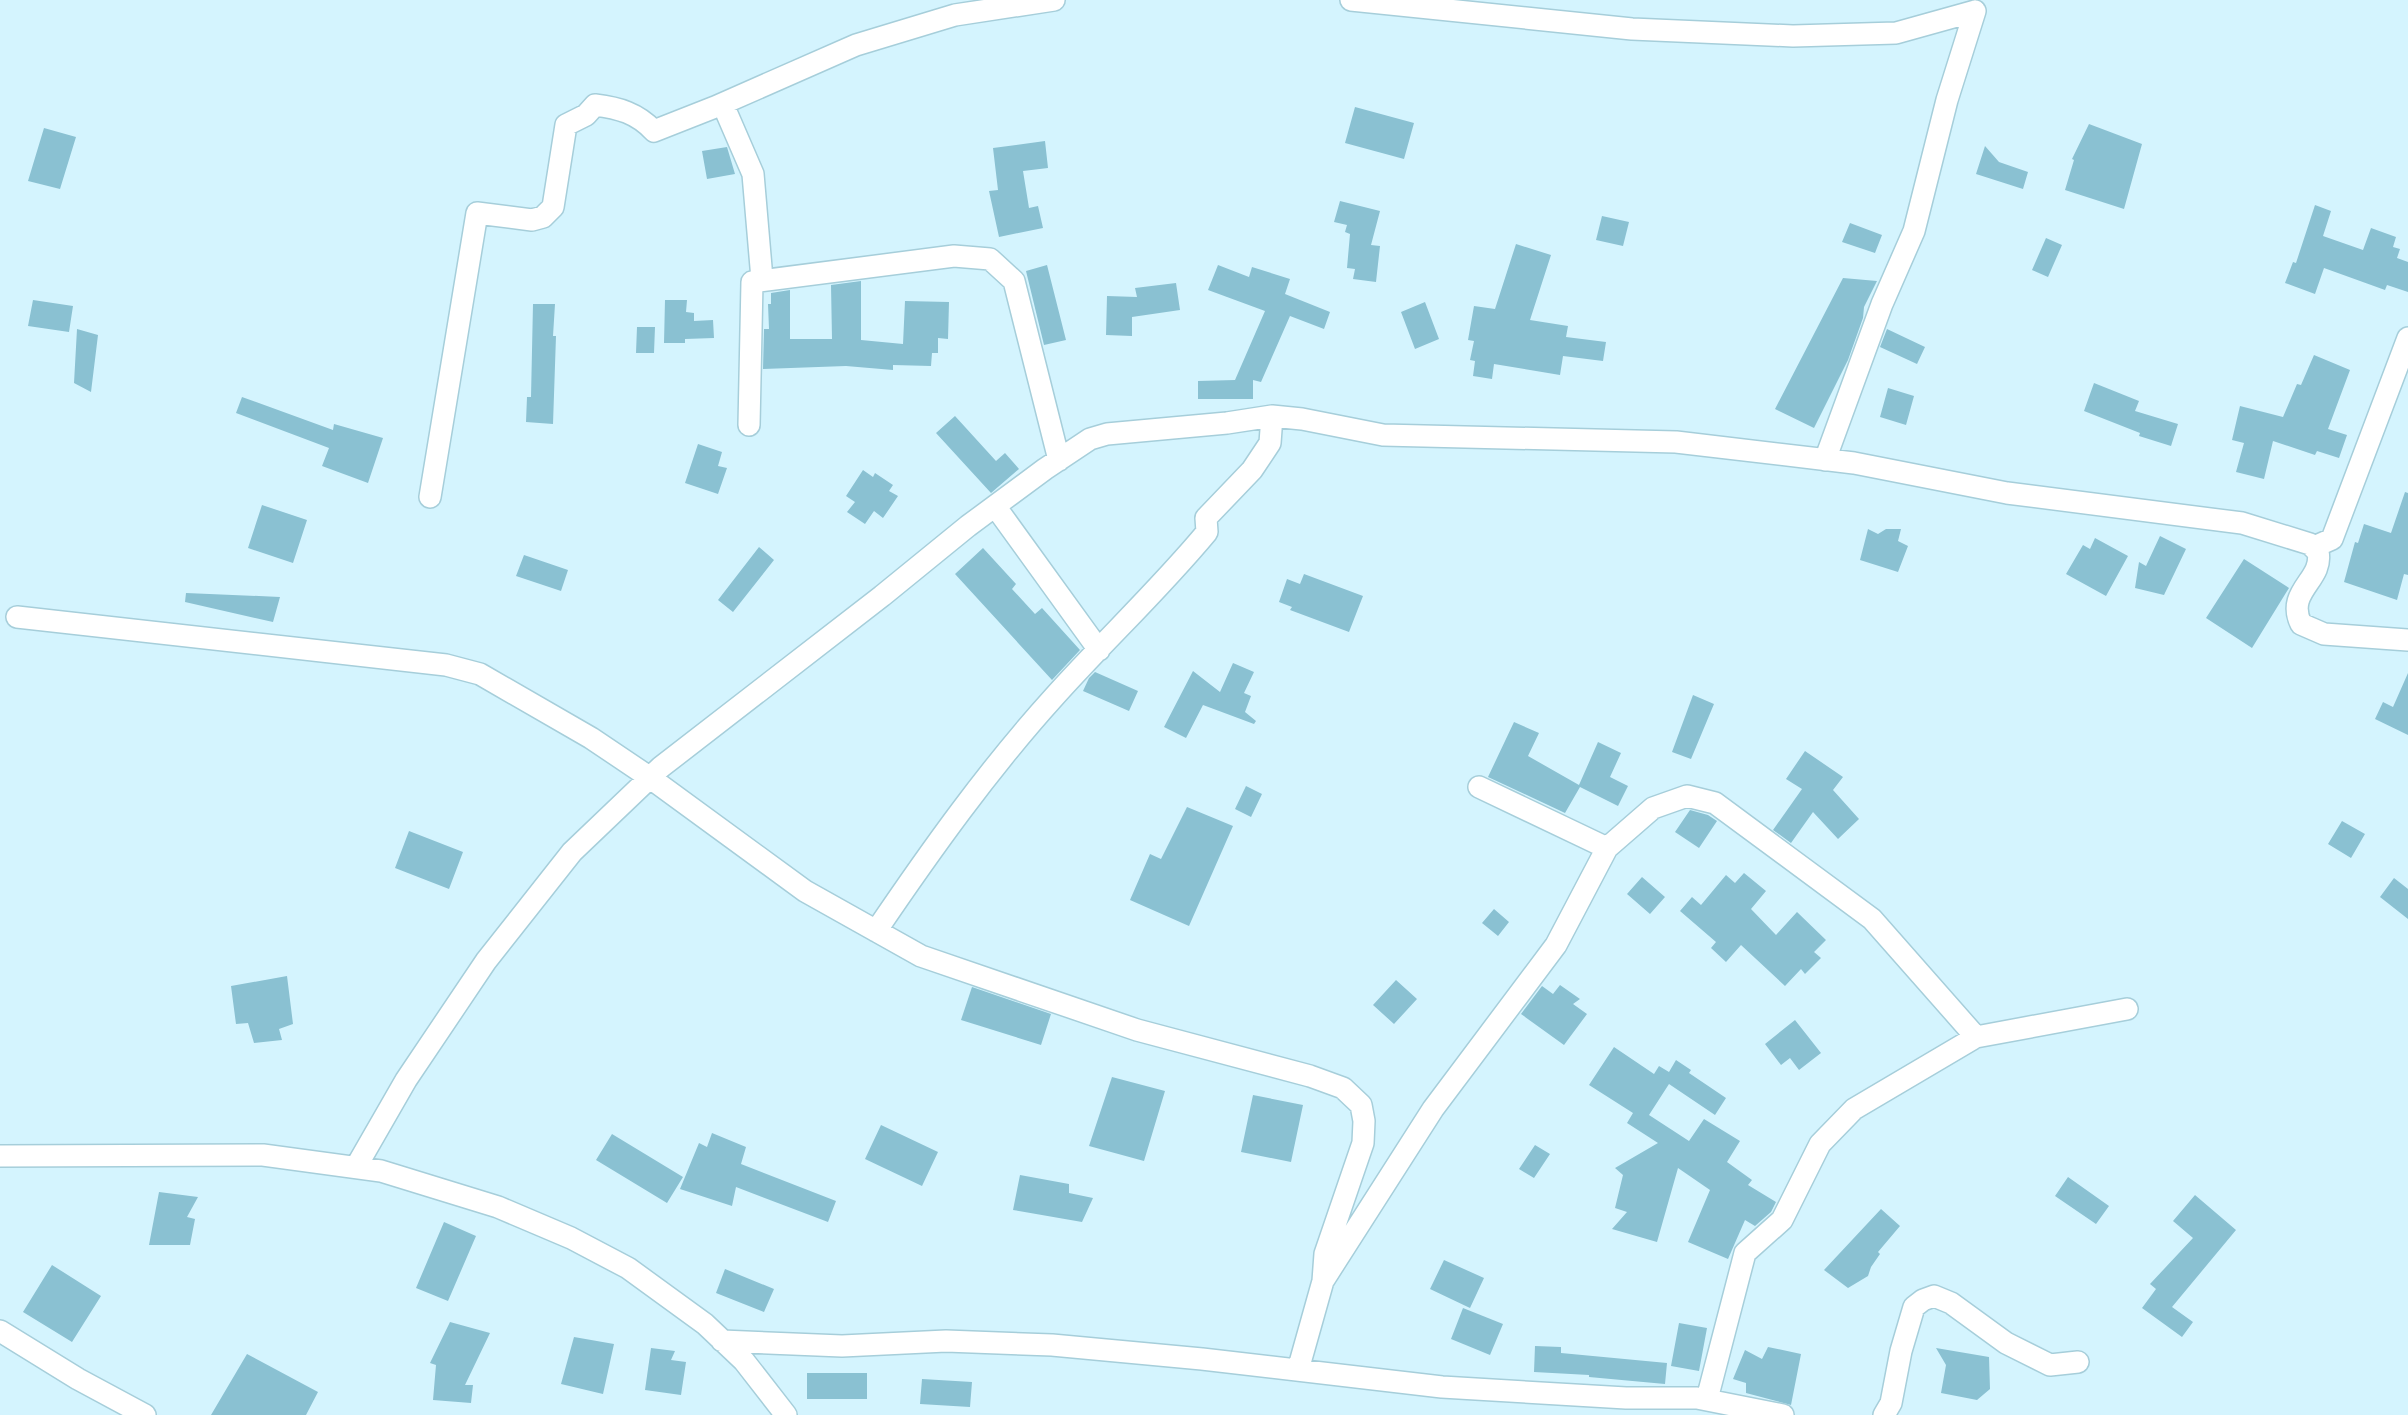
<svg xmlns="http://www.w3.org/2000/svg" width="2408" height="1415" font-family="'Fira Sans',sans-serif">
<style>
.building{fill:#8ac1d2}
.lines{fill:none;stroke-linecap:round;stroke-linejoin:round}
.minor-casing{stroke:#a6ceda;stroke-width:24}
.minor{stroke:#fff;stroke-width:21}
</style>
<rect width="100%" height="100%" fill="#d4f4fe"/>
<!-- building -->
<path class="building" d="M 1355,107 L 1414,123 L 1404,159 L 1345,143 Z
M 2089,124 L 2142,144 L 2124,209 L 2065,190 L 2074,160 L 2072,159 Z
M 44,128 L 76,137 L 60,189 L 28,181 Z
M 1045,141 L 1048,168 L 1023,171 L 1029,208 L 1038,206 L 1043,228 L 999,237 L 989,191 L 998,190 L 993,148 Z
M 1985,146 L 1999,162 L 2028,172 L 2023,189 L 1976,174 Z
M 727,147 L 735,174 L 707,179 L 702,151 Z
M 1340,201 L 1380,211 L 1371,245 L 1380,246 L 1376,282 L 1353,279 L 1355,269 L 1347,268 L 1350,234 L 1345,232 L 1347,225 L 1334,222 Z
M 2315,205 L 2331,211 L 2323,236 L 2363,250 L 2371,228 L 2396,237 L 2393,247 L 2400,249 L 2397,258 L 2408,262 L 2408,292 L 2387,285 L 2385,290 L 2324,268 L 2315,294 L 2285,283 L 2293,262 L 2296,263 Z
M 1602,216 L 1629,222 L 1623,246 L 1596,240 Z
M 1850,223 L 1882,235 L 1875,253 L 1842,242 Z
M 2046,238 L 2062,245 L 2048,277 L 2032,270 Z
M 1516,244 L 1551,255 L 1530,320 L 1568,326 L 1566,337 L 1606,342 L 1603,361 L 1563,356 L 1560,375 L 1494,364 L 1492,379 L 1473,376 L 1475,361 L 1470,360 L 1474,341 L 1468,340 L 1474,306 L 1495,309 Z
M 1047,265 L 1066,340 L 1044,345 L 1026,271 Z
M 1218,265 L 1249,277 L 1252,267 L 1290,279 L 1285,294 L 1330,312 L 1324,329 L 1290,316 L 1261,382 L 1253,380 L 1253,399 L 1198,399 L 1198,381 L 1235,380 L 1265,311 L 1208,290 Z
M 1843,278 L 1877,281 L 1864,307 L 1863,318 L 1848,360 L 1814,428 L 1775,409 Z
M 861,281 L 861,340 L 903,344 L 905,301 L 949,302 L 948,339 L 938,338 L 938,353 L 932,353 L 931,366 L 893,365 L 893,370 L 846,366 L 763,369 L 764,329 L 769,329 L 768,304 L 771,304 L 771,293 L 790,290 L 790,339 L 832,339 L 831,285 Z
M 1176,283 L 1180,310 L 1132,317 L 1132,336 L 1106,335 L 1107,296 L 1137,297 L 1135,288 Z
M 33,300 L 73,306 L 69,332 L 28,326 Z
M 665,300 L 687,300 L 686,312 L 694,313 L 694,321 L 713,320 L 714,338 L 685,339 L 685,343 L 664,343 Z
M 1425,302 L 1439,339 L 1415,349 L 1401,312 Z
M 533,304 L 555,304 L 553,336 L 556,336 L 553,424 L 526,422 L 527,397 L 531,397 Z
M 637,327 L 655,327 L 654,353 L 636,353 Z
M 77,329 L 98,335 L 91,392 L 74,383 Z
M 1887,329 L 1925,347 L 1917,364 L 1880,347 Z
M 2314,355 L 2350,370 L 2328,429 L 2347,435 L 2339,458 L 2317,451 L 2315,455 L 2273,441 L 2264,479 L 2236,472 L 2244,443 L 2232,440 L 2240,406 L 2283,417 L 2297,384 L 2301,385 Z
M 2094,383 L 2139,401 L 2135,411 L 2178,424 L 2171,446 L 2139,436 L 2140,433 L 2084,411 Z
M 1888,388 L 1914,396 L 1906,425 L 1880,417 Z
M 242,397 L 333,430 L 334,424 L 383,438 L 368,483 L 322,466 L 329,448 L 236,413 Z
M 955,416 L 996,461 L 1005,453 L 1019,469 L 991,493 L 936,433 Z
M 698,444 L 722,452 L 718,466 L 727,468 L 718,494 L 685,483 Z
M 863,470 L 873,477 L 875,473 L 893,485 L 889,491 L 898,496 L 883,518 L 874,511 L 865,524 L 847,512 L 855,502 L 846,496 Z
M 2405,492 L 2408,493 L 2408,575 L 2404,574 L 2397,600 L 2344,582 L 2355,542 L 2358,543 L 2364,524 L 2391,533 Z
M 262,505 L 307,520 L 293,563 L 248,548 Z
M 1868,529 L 1878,534 L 1886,529 L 1901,529 L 1898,541 L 1908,546 L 1898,572 L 1860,560 Z
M 2160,536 L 2186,549 L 2164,595 L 2135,588 L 2139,562 L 2146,566 Z
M 2095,538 L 2128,556 L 2106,596 L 2066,574 L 2083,545 L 2090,549 Z
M 759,547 L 774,560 L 733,612 L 718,600 Z
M 983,548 L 1016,584 L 1012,589 L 1035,614 L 1042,608 L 1080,650 L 1052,680 L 955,574 Z
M 524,555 L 568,570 L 561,591 L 516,576 Z
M 2244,559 L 2289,588 L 2252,648 L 2206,618 Z
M 1304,574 L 1363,596 L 1349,632 L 1290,610 L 1292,607 L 1279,602 L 1287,579 L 1300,584 Z
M 186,593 L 259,596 L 280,597 L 273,622 L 185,602 Z
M 1233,663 L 1254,672 L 1244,693 L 1251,696 L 1245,712 L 1256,721 L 1254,724 L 1203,705 L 1186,738 L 1164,727 L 1193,671 L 1220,692 Z
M 1095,672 L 1138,691 L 1129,711 L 1083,691 L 1089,678 Z
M 2408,673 L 2408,735 L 2375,719 L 2383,702 L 2393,707 Z
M 1693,695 L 1714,704 L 1691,759 L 1672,752 Z
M 1514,722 L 1539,733 L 1528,756 L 1579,785 L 1598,742 L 1621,753 L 1610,777 L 1628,786 L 1618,806 L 1580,787 L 1565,813 L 1488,777 Z
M 1805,751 L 1843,777 L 1833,790 L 1859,819 L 1838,839 L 1813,812 L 1791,843 L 1773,830 L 1802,789 L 1786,779 Z
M 1246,786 L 1262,794 L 1251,817 L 1235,809 Z
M 1187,807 L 1233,826 L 1189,926 L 1130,900 L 1150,854 L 1161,859 Z
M 1690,810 L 1708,815 L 1717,821 L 1699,848 L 1675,832 Z
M 2342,821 L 2365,834 L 2351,858 L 2328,844 Z
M 409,831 L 463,852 L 449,889 L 395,868 Z
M 1744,873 L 1766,891 L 1751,909 L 1776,935 L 1797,912 L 1826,940 L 1814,952 L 1821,958 L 1805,974 L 1801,969 L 1785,986 L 1741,945 L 1726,962 L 1711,948 L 1716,942 L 1680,911 L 1692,897 L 1701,905 L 1726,875 L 1735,883 Z
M 1642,877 L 1665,897 L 1650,914 L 1627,894 Z
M 2394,878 L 2408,889 L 2408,919 L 2380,897 Z
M 1494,909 L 1509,922 L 1498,936 L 1482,923 Z
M 287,976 L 293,1024 L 279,1029 L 282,1040 L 254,1043 L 248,1023 L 236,1024 L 231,986 Z
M 1396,980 L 1417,999 L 1394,1024 L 1373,1005 Z
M 1560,985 L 1580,999 L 1573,1004 L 1587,1014 L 1564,1045 L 1521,1014 L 1542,986 L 1553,994 Z
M 972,987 L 1051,1014 L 1041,1045 L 961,1020 Z
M 1795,1020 L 1821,1053 L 1799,1070 L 1790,1058 L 1781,1065 L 1765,1044 Z
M 1614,1047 L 1654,1074 L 1659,1066 L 1669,1072 L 1676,1060 L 1691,1070 L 1689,1073 L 1726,1098 L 1715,1115 L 1669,1084 L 1649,1115 L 1689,1141 L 1704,1119 L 1740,1141 L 1727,1162 L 1752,1180 L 1748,1185 L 1776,1202 L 1771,1212 L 1755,1226 L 1745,1220 L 1728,1259 L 1688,1242 L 1710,1190 L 1678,1168 L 1657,1242 L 1612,1229 L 1627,1212 L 1615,1208 L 1623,1175 L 1615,1168 L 1658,1143 L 1627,1123 L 1633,1113 L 1589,1085 Z
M 1112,1077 L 1165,1091 L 1144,1161 L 1089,1146 Z
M 1253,1095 L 1303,1105 L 1291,1162 L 1241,1152 Z
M 881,1125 L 938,1152 L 922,1186 L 865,1159 Z
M 712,1133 L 746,1147 L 741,1164 L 836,1201 L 828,1222 L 736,1187 L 732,1206 L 680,1189 L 699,1143 L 707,1147 Z
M 612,1134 L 683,1177 L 667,1203 L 596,1160 Z
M 1535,1145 L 1550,1154 L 1534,1178 L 1519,1169 Z
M 1020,1175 L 1069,1184 L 1069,1193 L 1093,1198 L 1082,1222 L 1013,1210 Z
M 2068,1177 L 2109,1206 L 2096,1224 L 2055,1196 Z
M 159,1192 L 198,1197 L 187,1217 L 195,1219 L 190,1245 L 149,1245 Z
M 2195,1195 L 2236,1230 L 2172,1307 L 2193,1322 L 2182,1337 L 2142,1308 L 2156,1289 L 2150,1284 L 2193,1238 L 2173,1221 Z
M 1881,1209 L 1900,1226 L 1878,1252 L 1880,1254 L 1871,1267 L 1868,1276 L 1848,1288 L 1824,1270 Z
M 444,1222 L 476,1236 L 448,1301 L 416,1288 Z
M 1444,1260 L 1484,1278 L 1470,1308 L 1430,1289 Z
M 52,1265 L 101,1296 L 72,1342 L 23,1312 Z
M 725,1269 L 774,1289 L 764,1312 L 716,1293 Z
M 1463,1308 L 1503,1324 L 1490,1355 L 1451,1339 Z
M 450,1322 L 490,1333 L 465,1385 L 473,1385 L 471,1403 L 433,1400 L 436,1365 L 430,1363 Z
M 1679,1323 L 1707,1328 L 1699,1371 L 1671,1366 Z
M 574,1337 L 614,1344 L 603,1394 L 561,1384 Z
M 1535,1346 L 1561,1347 L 1561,1353 L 1667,1363 L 1665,1384 L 1589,1377 L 1589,1375 L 1534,1372 Z
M 1768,1347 L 1801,1354 L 1791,1405 L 1746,1393 L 1746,1383 L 1733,1379 L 1745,1350 L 1762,1359 Z
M 651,1348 L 675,1351 L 671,1360 L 686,1362 L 681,1395 L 645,1390 Z
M 1936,1348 L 1989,1357 L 1990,1389 L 1977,1400 L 1941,1393 L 1946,1365 Z
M 247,1354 L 318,1392 L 306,1415 L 211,1415 Z
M 807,1373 L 867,1373 L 867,1399 L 807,1399 Z
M 922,1379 L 972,1382 L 970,1407 L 920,1404 Z"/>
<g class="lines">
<!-- minor casing -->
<g class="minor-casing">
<path id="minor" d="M 1351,0 L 1632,29 L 1793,36 L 1896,33 L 1975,11
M 715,107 L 856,45 L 955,15 L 1054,0
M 749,425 L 752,282 L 954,256 L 990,259 L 1014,281 L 1059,460
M 1825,460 L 1882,304 L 1914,231 L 1947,100 L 1975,11
M 430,497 L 477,213 L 532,220 L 543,217 L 553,207 L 566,125 L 586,115 L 595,105 C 619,108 637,113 654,131 L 715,107 L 724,107 L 753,174 L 762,279
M 995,506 L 1099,650
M 2314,547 L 2332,539 L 2408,338
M 17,617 L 446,665 L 480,674 L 591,738 L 649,777 L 805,891 L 921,956 L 1137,1030 L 1310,1076 L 1343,1088 L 1361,1105 L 1364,1121 L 1363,1143 L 1325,1254 L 1323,1281
M 1479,787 L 1607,848
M 876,931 C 931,850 988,770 1054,697 C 1104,641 1159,590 1207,532 L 1206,518 L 1252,470 L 1270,443 L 1272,416
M 0,1156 L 263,1155 L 381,1171 L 498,1207 L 571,1238 L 628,1268 L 705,1324 L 744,1361 L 786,1415
M 356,1167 L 406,1080 L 486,961 L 572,852 L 661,767 L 882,596 L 968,526 L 1045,469 L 1090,439 L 1107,434 L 1227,423 L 1272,416 L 1302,419 L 1383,435 L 1676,442 L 1854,463 L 2007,493 L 2242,523 L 2310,544 L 2318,552 C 2324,580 2285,591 2301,624 L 2324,634 L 2408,640
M 0,1331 L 78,1379 L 145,1415
M 722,1341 L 842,1346 L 946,1341 L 1052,1345 L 1202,1359 L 1442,1387 L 1626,1398 L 1697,1398 L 1783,1415
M 1298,1370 L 1323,1281 L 1433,1109 L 1556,945 L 1607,848 L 1653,808 L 1687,796 L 1715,803 L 1872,919 L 1976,1037
M 1707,1399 L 1745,1253 L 1782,1220 L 1820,1144 L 1854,1109 L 1976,1037 L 2127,1009
M 1884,1415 L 1891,1403 L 1901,1351 L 1914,1307 L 1923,1300 L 1934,1296 L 1951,1303 L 2006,1343 L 2050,1365 L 2078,1362"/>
</g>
<!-- minor -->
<use href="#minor" class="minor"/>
</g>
</svg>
